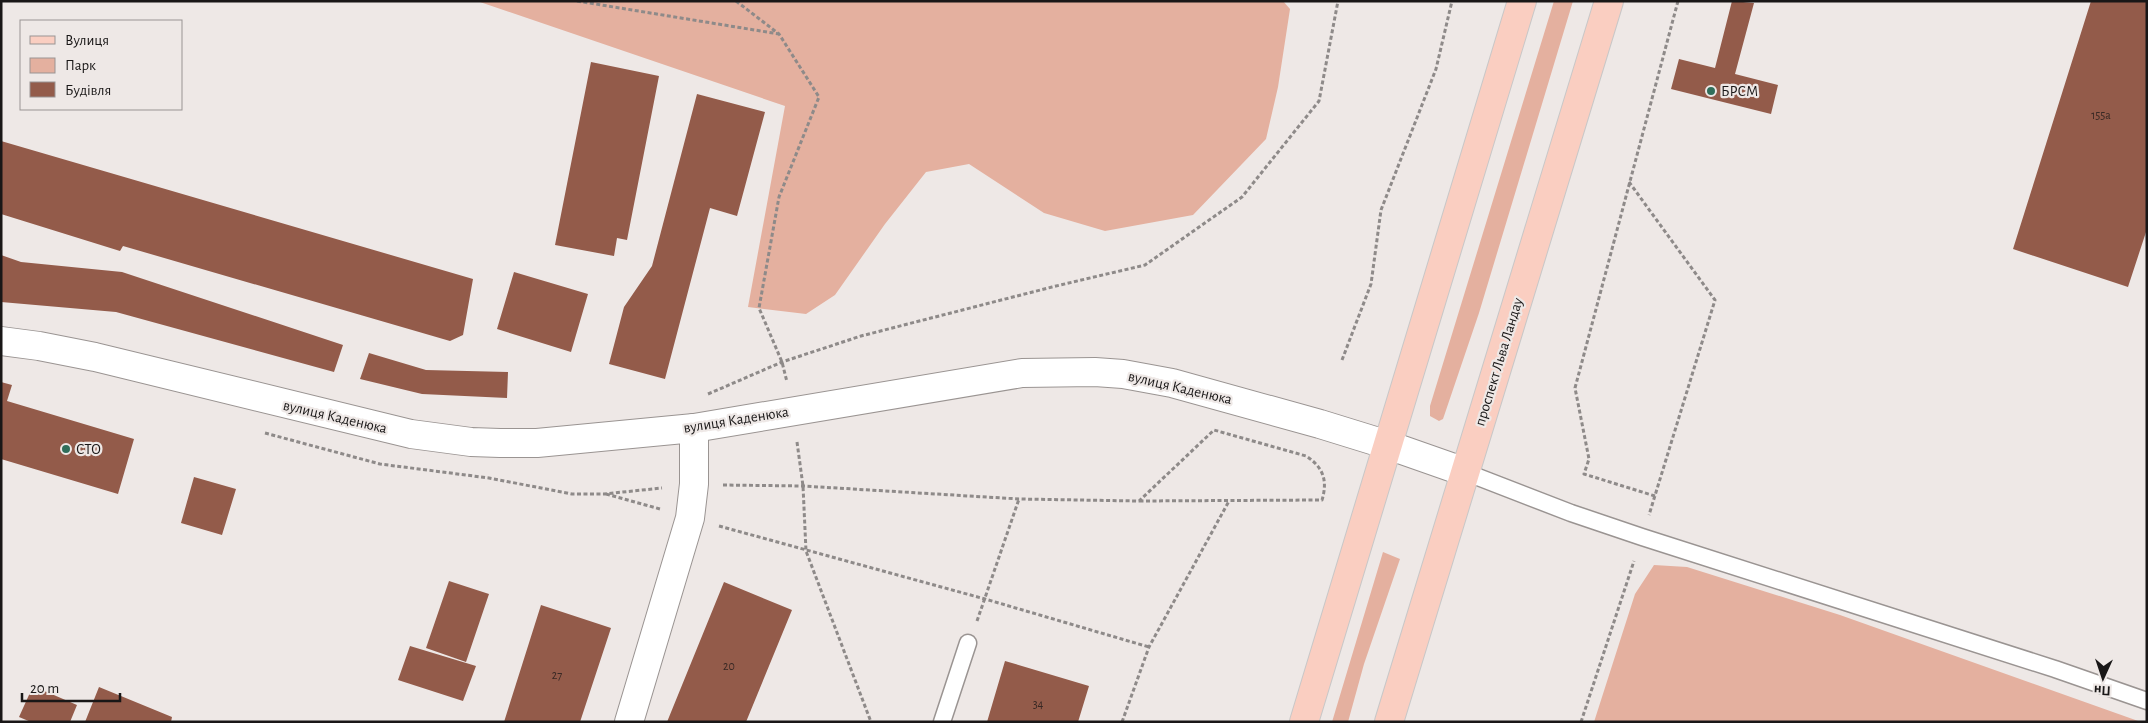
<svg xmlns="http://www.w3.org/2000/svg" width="2148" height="723" font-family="'Alegreya Sans',sans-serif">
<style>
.green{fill:#e4b09f}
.building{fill:#935b4a}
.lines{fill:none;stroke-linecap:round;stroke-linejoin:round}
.service-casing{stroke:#9a9492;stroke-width:19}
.minor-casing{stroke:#9a9492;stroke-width:30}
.tertiary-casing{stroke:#9a9492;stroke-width:30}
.primary-casing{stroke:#c8c7c7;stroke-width:30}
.path{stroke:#8e8a89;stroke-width:3;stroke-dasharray:4 2.5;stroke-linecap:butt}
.service{stroke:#fff;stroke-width:16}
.minor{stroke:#fff;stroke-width:28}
.tertiary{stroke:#fff;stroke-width:28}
.primary{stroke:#facec1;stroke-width:28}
.poi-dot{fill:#306e5a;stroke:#eee8e6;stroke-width:2}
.labels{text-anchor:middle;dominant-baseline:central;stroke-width:4.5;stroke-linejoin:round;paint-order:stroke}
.number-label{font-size:12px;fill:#382824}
.poi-label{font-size:15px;fill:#191717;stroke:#eee8e6;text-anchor:start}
.street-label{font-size:15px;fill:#191717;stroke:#eee8e6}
</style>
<rect width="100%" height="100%" fill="#eee8e6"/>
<!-- green -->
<path class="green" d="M 477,1 L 1283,1 L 1290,9 L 1278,87 L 1266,139 L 1193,215 L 1105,231 L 1044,213 L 969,164 L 926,172 L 885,224 L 835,295 L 806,314 L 748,307 L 785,106 Z
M 1554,1 L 1573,1 L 1479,313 L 1443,419 L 1439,421 L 1430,416 L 1430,406 Z
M 1383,552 L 1400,559 L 1364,664 L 1348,722 L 1332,722 Z
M 1654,565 L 1687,567 L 1840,615 L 2141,722 L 1594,722 L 1635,594 Z"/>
<!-- building -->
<path class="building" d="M 1732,1 L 1754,3 L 1735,74 L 1778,85 L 1771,114 L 1671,89 L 1679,59 L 1715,68 Z
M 2091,1 L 2147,1 L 2147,229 L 2128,287 L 2013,249 Z
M 591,62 L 659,76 L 627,240 L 617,238 L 614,256 L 555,245 Z
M 697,94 L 765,112 L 737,216 L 710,208 L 665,379 L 609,364 L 624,307 L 652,266 Z
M 1,141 L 473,279 L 463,335 L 450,341 L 123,246 L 120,251 L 1,214 Z
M 1,255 L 21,262 L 122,272 L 343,345 L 334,372 L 116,312 L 1,302 Z
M 514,272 L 588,294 L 571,352 L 497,329 Z
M 369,353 L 426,370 L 508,372 L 507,398 L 422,394 L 360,379 Z
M 1,382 L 12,385 L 7,401 L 134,439 L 118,494 L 1,459 Z
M 194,477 L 236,489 L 222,535 L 181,523 Z
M 449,581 L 489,594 L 466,662 L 426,648 Z
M 724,582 L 792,610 L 746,722 L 667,722 Z
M 541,605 L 611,628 L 580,722 L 504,722 Z
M 410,646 L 476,666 L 463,701 L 398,680 Z
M 1005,661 L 1089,686 L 1078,722 L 987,722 Z
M 33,686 L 77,705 L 70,722 L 31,722 L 19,717 Z
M 99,687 L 172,717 L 171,722 L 85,722 Z"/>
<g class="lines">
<!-- service casing -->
<g class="service-casing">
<path id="service" d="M 1465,472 L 1571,513 L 1642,537 L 2055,669 L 2147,701
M 942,722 L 968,643"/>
</g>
<!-- minor casing -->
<g class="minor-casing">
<path id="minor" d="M 629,722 L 690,518 L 694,484 L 694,428"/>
</g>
<!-- tertiary casing -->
<g class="tertiary-casing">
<path id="tertiary" d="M 1,341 L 39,346 L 95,357 L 411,434 L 471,442 L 500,443 L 537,443 L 694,428 L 1022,373 L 1095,372 L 1123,374 L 1172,383 L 1320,424 L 1388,445 L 1465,472"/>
</g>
<!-- primary casing -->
<g class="primary-casing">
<path id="primary" d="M 1304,722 L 1522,1
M 1389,722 L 1609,1"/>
</g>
<!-- path -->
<path class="path" d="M 577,1 L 779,34
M 736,1 L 779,34 L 819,97 L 779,197 L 759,308 L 782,362 L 787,382
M 1629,182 L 1715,300 L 1649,515
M 1342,360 L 1371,284 L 1381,210 L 1436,69 L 1452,1
M 708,394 L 782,362 L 861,336 L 1052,287 L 1145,265 L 1242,197 L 1319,101 L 1338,1
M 265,433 L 380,464 L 489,478 L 572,494 L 604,494 L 662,488
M 797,442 L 803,486 L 806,551 L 871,722
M 723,485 L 803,486 L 1019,499 L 1139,501 L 1214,430 L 1306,456 C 1323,467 1328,480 1322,500 L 1139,501
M 606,494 L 660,509
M 1655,496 L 1584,474 L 1589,459 L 1575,388 L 1678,1
M 719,526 L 985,599 L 1149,647
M 977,621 L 1019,499
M 1122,722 L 1149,647 L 1229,501
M 1581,722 L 1634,561"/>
<!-- service -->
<use href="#service" class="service"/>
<!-- minor -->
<use href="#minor" class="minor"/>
<!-- tertiary -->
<use href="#tertiary" class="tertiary"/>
<!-- primary -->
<use href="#primary" class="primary"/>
</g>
<!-- markers -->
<g class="poi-dot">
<circle cx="1711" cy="91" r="5"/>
<circle cx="66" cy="449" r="5"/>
</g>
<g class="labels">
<!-- number labels -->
<g class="number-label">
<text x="2101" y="115">155а</text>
<text x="729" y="666">20</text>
<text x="557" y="675">27</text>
<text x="1038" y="704">34</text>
</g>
<!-- poi labels -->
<g class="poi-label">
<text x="1721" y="91">БРСМ</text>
<text x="76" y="449">СТО</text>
</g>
<!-- street labels -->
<g class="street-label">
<text transform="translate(1499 362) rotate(-73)">проспект Льва Ландау</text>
<text transform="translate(1180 388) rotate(13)">вулиця Каденюка</text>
<text transform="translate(335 417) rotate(13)">вулиця Каденюка</text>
<text transform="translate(736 420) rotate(-9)">вулиця Каденюка</text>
</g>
</g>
<!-- border -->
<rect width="2148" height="723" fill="none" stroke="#191717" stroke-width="5"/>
<!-- legend -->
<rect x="20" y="20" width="162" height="90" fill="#eee8e6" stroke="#999493"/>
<rect x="30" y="36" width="25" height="8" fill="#facec1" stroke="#999493"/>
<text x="65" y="45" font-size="15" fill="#191717">Вулиця</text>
<rect x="30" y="58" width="25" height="15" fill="#e4b09f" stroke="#999493"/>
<text x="65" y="70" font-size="15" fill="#191717">Парк</text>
<rect x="30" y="82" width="25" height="15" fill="#935b4a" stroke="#999493"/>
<text x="65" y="95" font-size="15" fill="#191717">Будівля</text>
<!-- north arrow -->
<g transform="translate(2103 678) rotate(183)" stroke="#eee8e6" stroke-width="4" paint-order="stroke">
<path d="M0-4L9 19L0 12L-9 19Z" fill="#191717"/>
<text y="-8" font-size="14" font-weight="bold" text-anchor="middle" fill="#191717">Пн</text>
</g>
<!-- scale -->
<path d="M22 693v8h98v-8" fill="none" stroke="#191717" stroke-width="2.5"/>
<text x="30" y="693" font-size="15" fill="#191717" stroke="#eee8e6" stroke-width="4" paint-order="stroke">20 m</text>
</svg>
